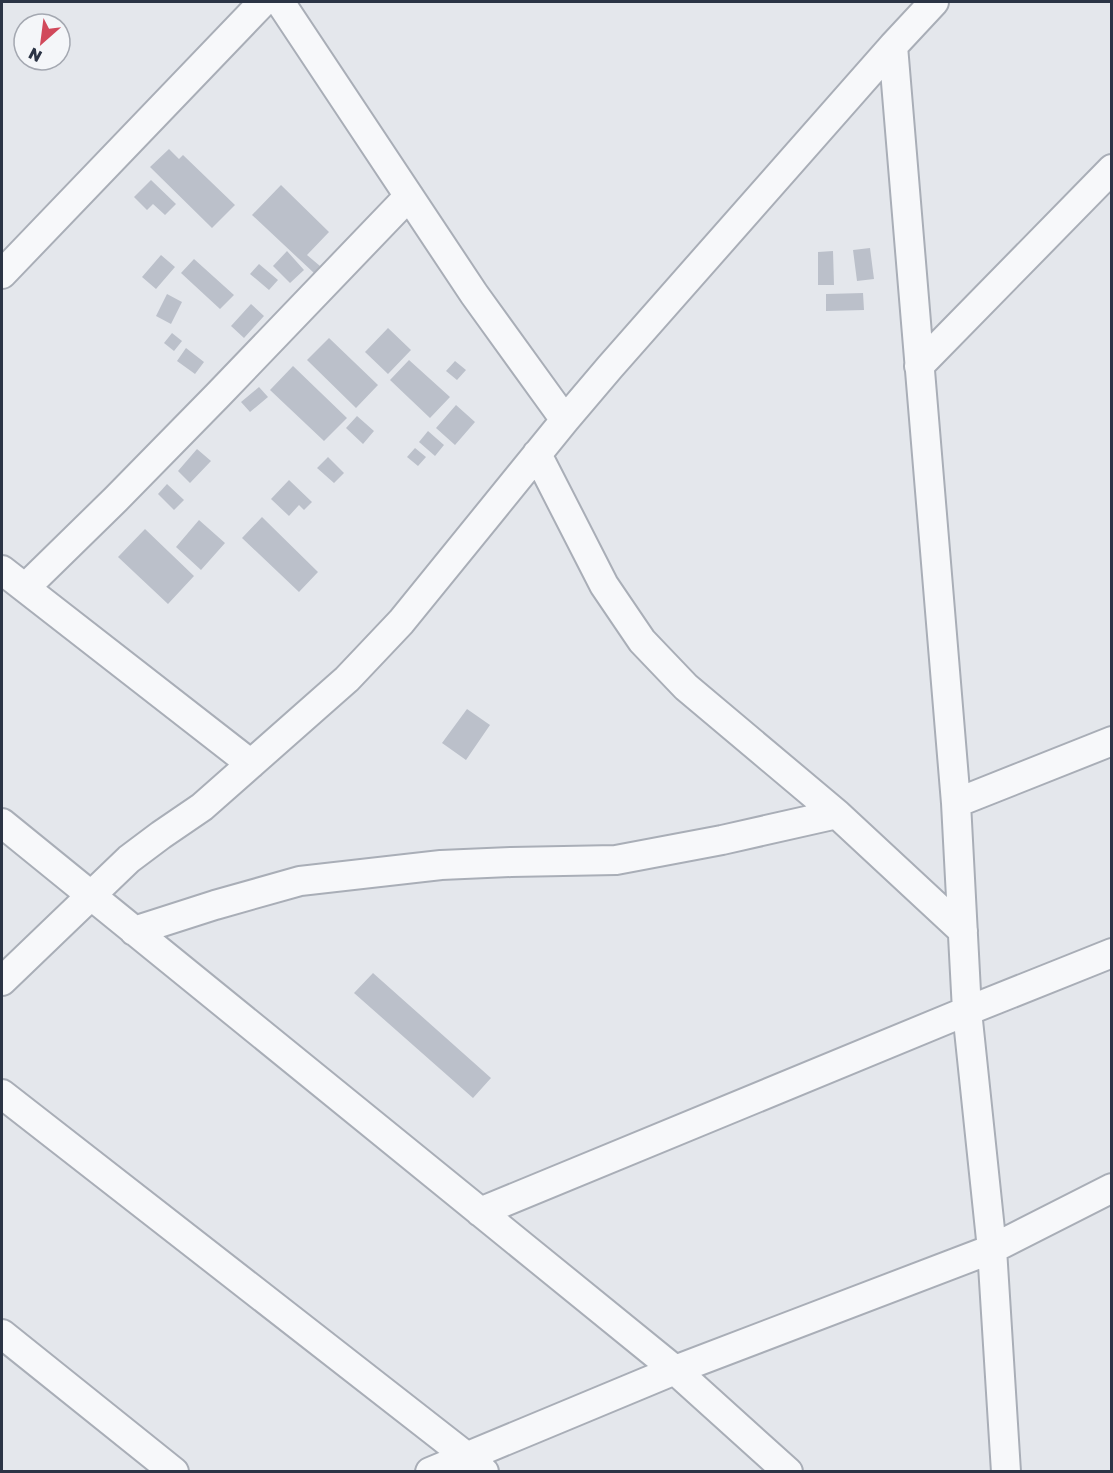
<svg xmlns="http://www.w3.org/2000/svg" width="1113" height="1473" font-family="'Golos Text',sans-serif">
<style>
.building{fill:#bbc0ca}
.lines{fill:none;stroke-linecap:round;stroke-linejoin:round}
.minor-casing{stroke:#a9aeb7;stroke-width:32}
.minor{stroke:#f7f8fa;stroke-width:28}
</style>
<rect width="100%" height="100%" fill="#e4e7ec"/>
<!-- building -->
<path class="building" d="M 169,149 L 179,159 L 183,155 L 235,205 L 212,228 L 150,167 Z
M 151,180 L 176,204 L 165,215 L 153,204 L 147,210 L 134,197 Z
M 281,185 L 329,232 L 307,255 L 320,266 L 314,273 L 252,215 Z
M 870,248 L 874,279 L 857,281 L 853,250 Z
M 287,251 L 304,270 L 290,283 L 273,266 Z
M 833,251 L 834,285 L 818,285 L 818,252 Z
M 161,255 L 175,267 L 156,289 L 142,277 Z
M 194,259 L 234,295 L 220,309 L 181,273 Z
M 259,264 L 278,280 L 269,290 L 250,274 Z
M 863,293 L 864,310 L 826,311 L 826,294 Z
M 167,294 L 182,302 L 171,324 L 156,316 Z
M 251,304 L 264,316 L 244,338 L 231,326 Z
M 388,328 L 411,350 L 388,374 L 365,352 Z
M 172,333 L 182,341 L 174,351 L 164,343 Z
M 329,338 L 378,385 L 356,408 L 307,360 Z
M 186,348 L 204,362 L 195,374 L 177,361 Z
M 409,360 L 450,397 L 430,418 L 390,380 Z
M 455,361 L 466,370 L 457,380 L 446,371 Z
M 293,366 L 347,418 L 324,441 L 270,390 Z
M 259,387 L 268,397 L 250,412 L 241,402 Z
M 456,405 L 475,422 L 455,445 L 436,428 Z
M 357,416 L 374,431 L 363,444 L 346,428 Z
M 428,431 L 444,445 L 435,456 L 419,442 Z
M 415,448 L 426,457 L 418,466 L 407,457 Z
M 197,449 L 211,461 L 190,483 L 178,471 Z
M 328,457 L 344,473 L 334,483 L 317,468 Z
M 289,480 L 312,502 L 304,510 L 299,505 L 289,516 L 271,499 Z
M 167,484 L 184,500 L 174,510 L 158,494 Z
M 262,517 L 318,572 L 299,592 L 242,538 Z
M 199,520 L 225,543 L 201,570 L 176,547 Z
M 145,529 L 194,576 L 168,604 L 118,557 Z
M 467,709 L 490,725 L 466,760 L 442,743 Z
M 373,973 L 491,1078 L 473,1098 L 354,993 Z"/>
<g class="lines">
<!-- minor casing -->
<g class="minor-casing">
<path id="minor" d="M 280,2 L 474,294 L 565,420
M 893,46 L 956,803 L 967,1011 L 992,1249 L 1006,1472
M 2,274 L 263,2
M 919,366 L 1112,169
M 537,454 L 604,585 L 642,641 L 686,687 L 837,814 L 963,931
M 2,570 L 251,764
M 25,588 L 116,499 L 218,395 L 409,196
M 956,803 L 1112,741
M 2,823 L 675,1370 L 788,1472
M 134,931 L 215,905 L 300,881 L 441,865 L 511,862 L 616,860 L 722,840 L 837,814
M 2,981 L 129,859 L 161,835 L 202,807 L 347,679 L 401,622 L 565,420 L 610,367 L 893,46 L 934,2
M 2,1094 L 466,1456 L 484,1472
M 480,1212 L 967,1011 L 1112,953
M 2,1334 L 174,1472
M 430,1472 L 675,1370 L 992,1249 L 1112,1188"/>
</g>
<!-- minor -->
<use href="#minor" class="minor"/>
</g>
<!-- border -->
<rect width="1113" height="1473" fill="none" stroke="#2b3445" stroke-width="6"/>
<!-- north arrow -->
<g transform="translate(42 42) rotate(208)"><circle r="28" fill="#f4f6f9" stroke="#a4a8b1" stroke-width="1.5"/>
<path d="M0-4.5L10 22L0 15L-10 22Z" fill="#d1495b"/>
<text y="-9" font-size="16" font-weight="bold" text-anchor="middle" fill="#2b3445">N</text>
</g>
</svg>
